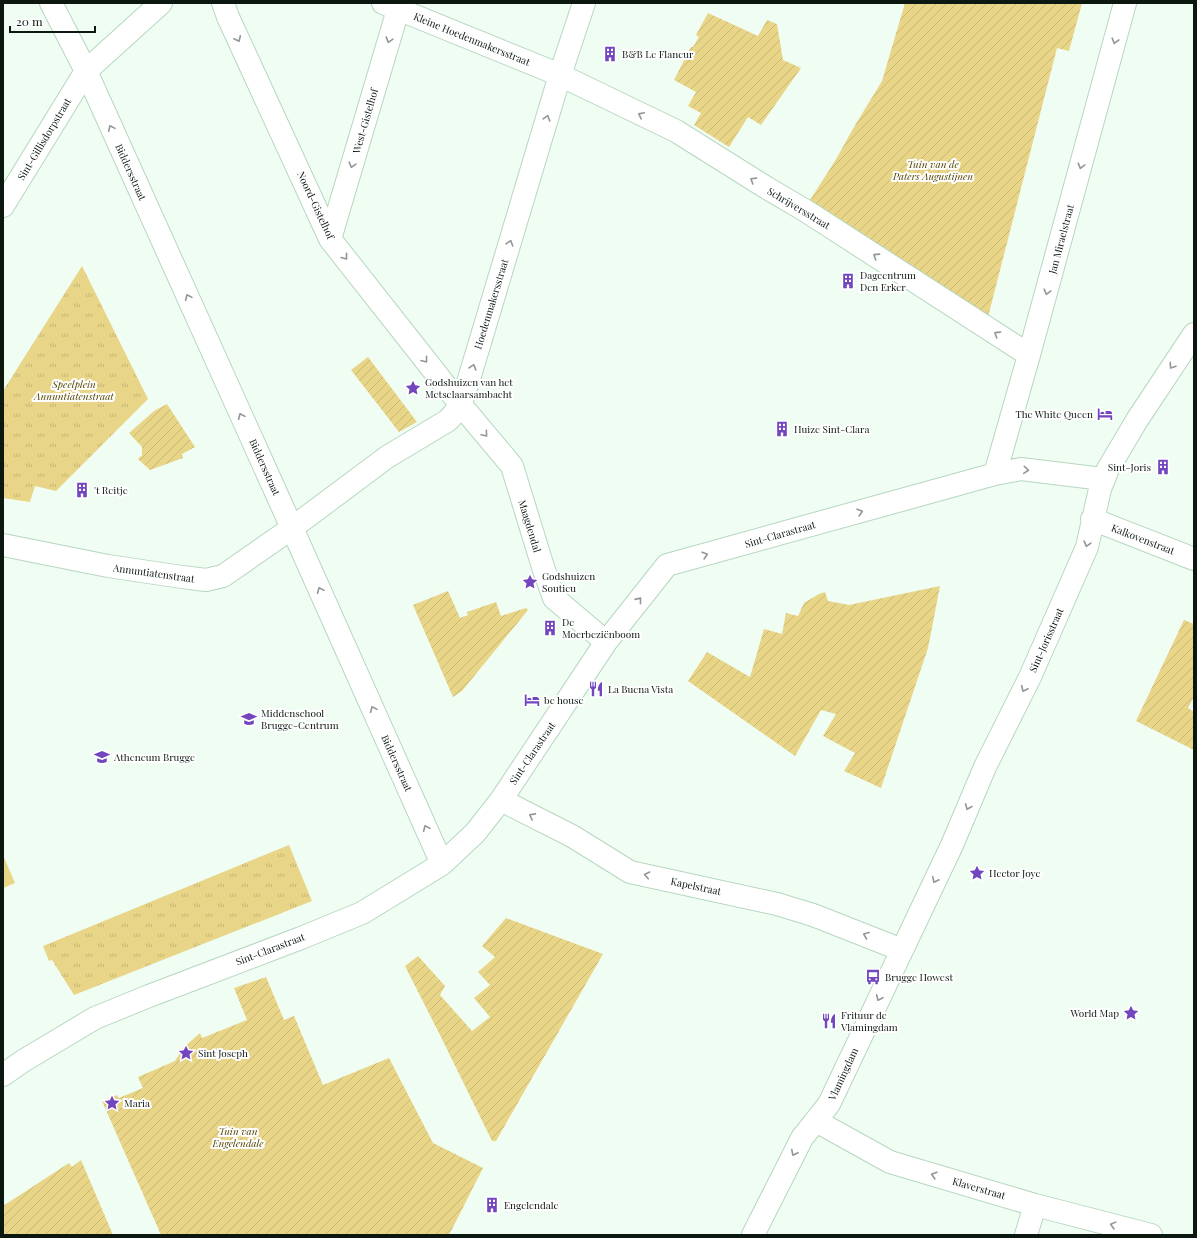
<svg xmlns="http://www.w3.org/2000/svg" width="1197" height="1238" font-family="'Playfair Display',serif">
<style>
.grass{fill:url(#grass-tufts)}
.garden{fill:url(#garden-furrows)}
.pitch{fill:#e8d587}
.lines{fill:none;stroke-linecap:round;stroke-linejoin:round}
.street-casing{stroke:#b6d7bf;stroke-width:24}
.street{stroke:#fff;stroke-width:22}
.oneway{stroke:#919793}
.labels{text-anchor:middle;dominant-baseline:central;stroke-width:4;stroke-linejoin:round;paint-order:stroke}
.street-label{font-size:10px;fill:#0b170f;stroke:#fff}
.poi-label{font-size:10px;fill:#0b170f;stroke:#fff;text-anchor:start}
.park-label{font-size:10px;font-style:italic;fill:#534504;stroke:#fff}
</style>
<defs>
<pattern id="grass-tufts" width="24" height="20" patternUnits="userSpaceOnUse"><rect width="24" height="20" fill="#e8d587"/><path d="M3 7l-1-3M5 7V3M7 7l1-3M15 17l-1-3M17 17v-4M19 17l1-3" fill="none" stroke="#c6b673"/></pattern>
<pattern id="garden-furrows" width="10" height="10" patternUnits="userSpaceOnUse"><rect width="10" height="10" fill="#e8d587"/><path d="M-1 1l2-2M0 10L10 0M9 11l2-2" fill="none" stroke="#c6b673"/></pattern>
</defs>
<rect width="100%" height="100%" fill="#f0fdf3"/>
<!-- grass -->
<path class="grass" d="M 82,266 L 148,399 L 56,491 L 35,486 L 30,502 L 3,498 L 3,391 Z
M 289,845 L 312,901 L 74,995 L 52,960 L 49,961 L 43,946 Z"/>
<!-- garden -->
<path class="garden" d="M 905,3 L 1082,3 L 1069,51 L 1057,48 L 988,317 L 810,200 L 835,161 L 854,127 L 882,81 Z
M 708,13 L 758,36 L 767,20 L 777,24 L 783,60 L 801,68 L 761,125 L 748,117 L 729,147 L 694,125 L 701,113 L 688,106 L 696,92 L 674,80 L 691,47 L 693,47 L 699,37 L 696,35 Z
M 368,357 L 417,422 L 399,432 L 351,370 Z
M 167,404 L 195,447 L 182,454 L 183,458 L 150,470 L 138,459 L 142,455 L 142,447 L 129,433 L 154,411 Z
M 940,586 L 928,648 L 881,788 L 844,771 L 855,753 L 823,736 L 836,714 L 821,710 L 795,756 L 688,681 L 707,652 L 750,677 L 764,629 L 782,634 L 786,613 L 798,616 L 804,603 L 819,594 L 825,592 L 828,601 L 849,605 Z
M 448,591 L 460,618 L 468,615 L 467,612 L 496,602 L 501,616 L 526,608 L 528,610 L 462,691 L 453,697 L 413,605 Z
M 1184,620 L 1194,624 L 1194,697 L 1188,708 L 1194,712 L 1194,750 L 1136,721 Z
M 506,918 L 603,954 L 496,1141 L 492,1141 L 441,1037 L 405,966 L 418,956 L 445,986 L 440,995 L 472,1031 L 490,1017 L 474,998 L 490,985 L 478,972 L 495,957 L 482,946 Z
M 266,977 L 284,1020 L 294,1016 L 323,1085 L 389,1058 L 433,1143 L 483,1168 L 449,1235 L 161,1235 L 102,1101 L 117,1095 L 119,1098 L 143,1088 L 138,1077 L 175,1061 L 183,1048 L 200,1033 L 202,1038 L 247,1020 L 234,988 Z
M 81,1160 L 113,1235 L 3,1235 L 3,1206 L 69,1163 L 72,1167 Z"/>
<!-- pitch -->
<path class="pitch" d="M 3,855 L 15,883 L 3,888 Z"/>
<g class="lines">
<!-- street casing -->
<g class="street-casing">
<path id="street" d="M 51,3 L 86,71 L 292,528 L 442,864
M 223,3 L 228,17 L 330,239 L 460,404 L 512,466 L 543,567 L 554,598 L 606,642
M 383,3 L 560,75 L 676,131 L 767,188 L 806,211 L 1029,355
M 3,206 L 86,71 L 161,3
M 330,239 L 400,3
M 995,474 L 1029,355 L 1125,3
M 1092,519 L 1194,559
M 3,545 L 108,566 L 175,576 L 206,580 L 223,576 L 292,528 L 387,457 L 447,421 C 460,410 464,394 469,379 L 560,75 L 584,3
M 501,800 L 572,836 L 630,872 L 777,904 L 813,915 L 902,950
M 3,1075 L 23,1061 L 95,1018 L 149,996 L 301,938 L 362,913 L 442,864 L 475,833 L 501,800 L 606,642 L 667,565 L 995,474 L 1021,469 L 1103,479
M 816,1121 L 890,1162 L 1035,1205 L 1151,1235
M 753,1235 L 802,1138 L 829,1104 L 952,845 L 985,767 L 1030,677 L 1087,547 L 1100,489 L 1108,469 L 1137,420 L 1194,334
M 1026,1235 L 1035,1205"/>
</g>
<!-- street -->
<use href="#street" class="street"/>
</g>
<!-- one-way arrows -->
<defs><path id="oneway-chevron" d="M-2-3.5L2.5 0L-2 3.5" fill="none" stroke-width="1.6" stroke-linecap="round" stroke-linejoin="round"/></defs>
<g class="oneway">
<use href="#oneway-chevron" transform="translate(238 39) rotate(65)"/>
<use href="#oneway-chevron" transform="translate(389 40) rotate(106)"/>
<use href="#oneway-chevron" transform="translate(1115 41) rotate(105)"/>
<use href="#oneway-chevron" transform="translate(641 115) rotate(-154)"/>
<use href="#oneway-chevron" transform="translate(547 118) rotate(-73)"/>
<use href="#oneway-chevron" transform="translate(111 128) rotate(-114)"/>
<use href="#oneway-chevron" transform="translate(352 165) rotate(106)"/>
<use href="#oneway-chevron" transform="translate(1081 166) rotate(105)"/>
<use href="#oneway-chevron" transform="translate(753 180) rotate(-148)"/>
<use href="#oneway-chevron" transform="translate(510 243) rotate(-73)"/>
<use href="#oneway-chevron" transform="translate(876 256) rotate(-147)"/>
<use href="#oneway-chevron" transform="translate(345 257) rotate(52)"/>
<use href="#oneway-chevron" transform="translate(1047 292) rotate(105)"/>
<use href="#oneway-chevron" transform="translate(188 297) rotate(-114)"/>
<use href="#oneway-chevron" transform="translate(997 334) rotate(-147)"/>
<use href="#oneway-chevron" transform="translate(425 360) rotate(52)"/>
<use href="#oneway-chevron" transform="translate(1172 366) rotate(124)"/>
<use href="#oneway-chevron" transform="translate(473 367) rotate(-74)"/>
<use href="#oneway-chevron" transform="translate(241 416) rotate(-114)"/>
<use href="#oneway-chevron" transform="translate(485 434) rotate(50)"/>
<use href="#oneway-chevron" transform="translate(1026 470) rotate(5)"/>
<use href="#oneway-chevron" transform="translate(860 512) rotate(-16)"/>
<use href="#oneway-chevron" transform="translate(1087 544) rotate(106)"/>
<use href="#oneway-chevron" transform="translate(705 555) rotate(-16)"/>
<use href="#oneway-chevron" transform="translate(320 590) rotate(-114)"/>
<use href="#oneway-chevron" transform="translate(639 600) rotate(-51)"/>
<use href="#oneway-chevron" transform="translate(1024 689) rotate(116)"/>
<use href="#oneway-chevron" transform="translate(373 709) rotate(-114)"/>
<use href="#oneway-chevron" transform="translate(968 807) rotate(113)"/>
<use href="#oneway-chevron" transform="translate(532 816) rotate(-152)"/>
<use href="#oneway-chevron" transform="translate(426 828) rotate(-114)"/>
<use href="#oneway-chevron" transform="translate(647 875) rotate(-168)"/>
<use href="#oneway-chevron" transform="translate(935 880) rotate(116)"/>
<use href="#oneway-chevron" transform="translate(866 935) rotate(-159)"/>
<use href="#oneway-chevron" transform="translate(879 998) rotate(115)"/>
<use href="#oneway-chevron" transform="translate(794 1153) rotate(117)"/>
<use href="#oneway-chevron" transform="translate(934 1175) rotate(-164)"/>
<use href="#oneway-chevron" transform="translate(1113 1225) rotate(-165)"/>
</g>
<!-- icons -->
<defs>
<g id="building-bare" transform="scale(1.2)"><path d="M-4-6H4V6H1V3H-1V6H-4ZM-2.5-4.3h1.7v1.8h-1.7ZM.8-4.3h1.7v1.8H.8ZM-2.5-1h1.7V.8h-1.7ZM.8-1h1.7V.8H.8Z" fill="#7246be" stroke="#fff" stroke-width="2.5" paint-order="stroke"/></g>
<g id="sight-bare" transform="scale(1.2)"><path d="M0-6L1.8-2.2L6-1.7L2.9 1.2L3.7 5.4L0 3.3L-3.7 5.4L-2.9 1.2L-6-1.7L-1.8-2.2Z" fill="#7246be" stroke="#fff" stroke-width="2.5" paint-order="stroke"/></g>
<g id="hotel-bare" transform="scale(1.2)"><path d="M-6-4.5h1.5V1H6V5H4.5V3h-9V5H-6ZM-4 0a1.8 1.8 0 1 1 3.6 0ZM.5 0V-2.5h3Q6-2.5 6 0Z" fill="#7246be" stroke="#fff" stroke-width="2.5" paint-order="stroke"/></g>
<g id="restaurant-bare" transform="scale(1.2)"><path d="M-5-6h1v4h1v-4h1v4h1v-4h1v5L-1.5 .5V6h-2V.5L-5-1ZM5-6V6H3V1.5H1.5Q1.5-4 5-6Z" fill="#7246be" stroke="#fff" stroke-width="2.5" paint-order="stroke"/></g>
<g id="school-bare" transform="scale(1.2)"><path d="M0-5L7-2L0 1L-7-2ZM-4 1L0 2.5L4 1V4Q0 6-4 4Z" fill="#7246be" stroke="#fff" stroke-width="2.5" paint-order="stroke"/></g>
<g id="bus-bare" transform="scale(1.2)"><path d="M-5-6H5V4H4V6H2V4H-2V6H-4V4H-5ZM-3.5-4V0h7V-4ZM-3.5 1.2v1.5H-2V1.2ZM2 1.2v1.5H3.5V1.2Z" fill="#7246be" stroke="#fff" stroke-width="2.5" paint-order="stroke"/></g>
</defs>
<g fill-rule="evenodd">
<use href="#building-bare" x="610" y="54"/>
<use href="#building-bare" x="848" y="281"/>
<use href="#sight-bare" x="413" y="388"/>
<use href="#hotel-bare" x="1105" y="414"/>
<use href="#building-bare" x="782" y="429"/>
<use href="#building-bare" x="1163" y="467"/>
<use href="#building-bare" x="82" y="490"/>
<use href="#sight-bare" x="530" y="582"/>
<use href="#building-bare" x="550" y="628"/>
<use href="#restaurant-bare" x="596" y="689"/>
<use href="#hotel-bare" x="532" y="700"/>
<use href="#school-bare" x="249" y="719"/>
<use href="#school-bare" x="102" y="757"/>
<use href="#sight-bare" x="977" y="873"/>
<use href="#bus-bare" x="873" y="977"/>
<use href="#sight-bare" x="1131" y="1013"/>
<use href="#restaurant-bare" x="829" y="1021"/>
<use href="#sight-bare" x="186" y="1053"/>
<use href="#sight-bare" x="112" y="1103"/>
<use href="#building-bare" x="492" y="1205"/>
</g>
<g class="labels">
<!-- street labels -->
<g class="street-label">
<text transform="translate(472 39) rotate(22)">Kleine Hoedenmakersstraat</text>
<text transform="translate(365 121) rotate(-74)">West-Gistelhof</text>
<text transform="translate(44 139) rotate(-59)">Sint-Gillisdorpstraat</text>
<text transform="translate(131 172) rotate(66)">Biddersstraat</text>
<text transform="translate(316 205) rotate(65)">Noord-Gistelhof</text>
<text transform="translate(799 208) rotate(31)">Schrijversstraat</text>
<text transform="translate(1061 239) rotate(-75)">Jan Miraelstraat</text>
<text transform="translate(491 304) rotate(-73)">Hoedenmakersstraat</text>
<text transform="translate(265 467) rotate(66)">Biddersstraat</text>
<text transform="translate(530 526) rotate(73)">Maagdendal</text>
<text transform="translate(780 534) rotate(-16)">Sint-Clarastraat</text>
<text transform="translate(1143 539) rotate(21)">Kalkovenstraat</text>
<text transform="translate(154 573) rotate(8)">Annuntiatenstraat</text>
<text transform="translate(1046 640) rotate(-66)">Sint-Jorisstraat</text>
<text transform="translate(532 753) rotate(-56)">Sint-Clarastraat</text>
<text transform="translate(397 763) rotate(66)">Biddersstraat</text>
<text transform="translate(696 886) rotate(12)">Kapelstraat</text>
<text transform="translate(270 949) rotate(-21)">Sint-Clarastraat</text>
<text transform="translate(843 1074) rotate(-65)">Vlamingdam</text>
<text transform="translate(979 1188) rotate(16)">Klaverstraat</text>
</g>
<!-- poi labels -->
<g class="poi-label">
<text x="622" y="54">B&amp;B Le Flaneur</text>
<text x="860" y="275">Dagcentrum<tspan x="860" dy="12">Den Erker</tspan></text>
<text x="425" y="382">Godshuizen van het<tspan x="425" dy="12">Metselaarsambacht</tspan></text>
<text x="1093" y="414" text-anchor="end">The White Queen</text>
<text x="794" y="429">Huize Sint-Clara</text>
<text x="1151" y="467" text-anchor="end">Sint-Joris</text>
<text x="94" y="490">'t Reitje</text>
<text x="542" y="576">Godshuizen<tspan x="542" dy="12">Soutieu</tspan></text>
<text x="562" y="622">De<tspan x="562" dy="12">Moerbeziënboom</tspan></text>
<text x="608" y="689">La Buena Vista</text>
<text x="544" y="700">be house</text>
<text x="261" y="713">Middenschool<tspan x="261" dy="12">Brugge-Centrum</tspan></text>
<text x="114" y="757">Atheneum Brugge</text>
<text x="989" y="873">Hector Joye</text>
<text x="885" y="977">Brugge Howest</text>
<text x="1119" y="1013" text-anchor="end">World Map</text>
<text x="841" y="1015">Frituur de<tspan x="841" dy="12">Vlamingdam</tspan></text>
<text x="198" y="1053">Sint Joseph</text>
<text x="124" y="1103">Maria</text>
<text x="504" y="1205">Engelendale</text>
</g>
<!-- park labels -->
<g class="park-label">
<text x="933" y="164">Tuin van de<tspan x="933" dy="12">Paters Augustijnen</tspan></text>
<text x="74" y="384">Speelplein<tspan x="74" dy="12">Annuntiatenstraat</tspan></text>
<text x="238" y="1131">Tuin van<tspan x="238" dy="12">Engelendale</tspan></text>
</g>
</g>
<!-- border -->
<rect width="1197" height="1238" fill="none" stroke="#0b170f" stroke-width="8"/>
<!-- scale -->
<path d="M10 26v6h85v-6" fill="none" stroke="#0b170f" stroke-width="2"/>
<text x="16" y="26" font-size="12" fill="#0b170f" stroke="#ffffff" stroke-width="3" paint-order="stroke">20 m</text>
</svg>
